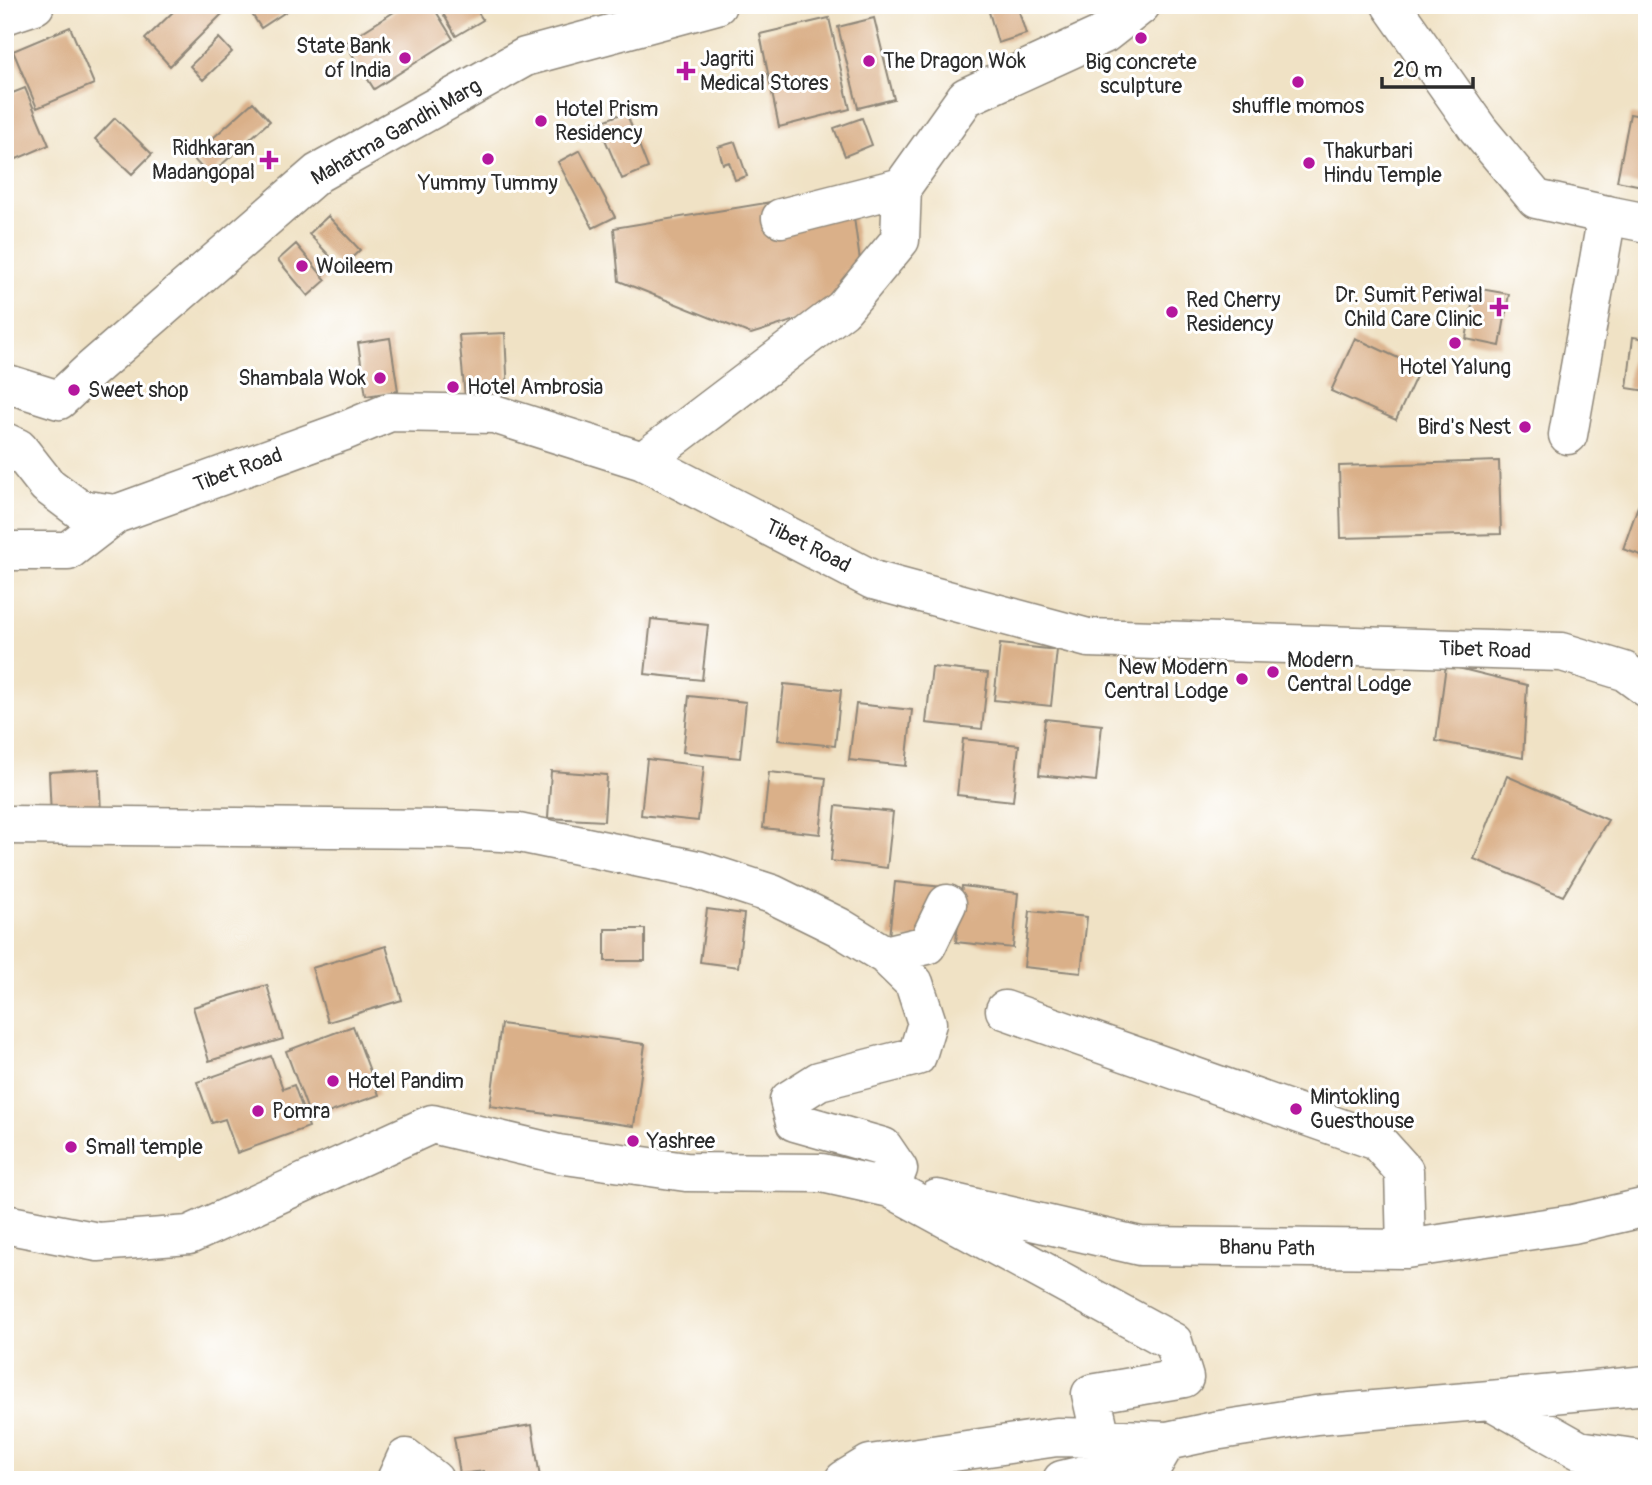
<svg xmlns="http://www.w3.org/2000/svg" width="1652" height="1485" font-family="Pangolin,sans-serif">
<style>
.building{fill:#dab089}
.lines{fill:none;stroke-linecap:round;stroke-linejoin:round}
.minor-casing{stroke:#8e8678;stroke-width:41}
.major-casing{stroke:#8e8678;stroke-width:41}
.minor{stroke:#fff;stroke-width:38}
.major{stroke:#fff;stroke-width:38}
.poi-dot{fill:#b5179e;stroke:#fff;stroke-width:2.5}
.labels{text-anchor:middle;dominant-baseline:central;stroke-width:6;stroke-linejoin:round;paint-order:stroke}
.poi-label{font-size:21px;fill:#2b2b2b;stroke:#fff;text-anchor:start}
.street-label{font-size:21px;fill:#2b2b2b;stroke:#fff}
</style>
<rect width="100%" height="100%" fill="#fff"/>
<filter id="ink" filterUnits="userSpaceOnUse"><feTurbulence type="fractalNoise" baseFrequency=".0143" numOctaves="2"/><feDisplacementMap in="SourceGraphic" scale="14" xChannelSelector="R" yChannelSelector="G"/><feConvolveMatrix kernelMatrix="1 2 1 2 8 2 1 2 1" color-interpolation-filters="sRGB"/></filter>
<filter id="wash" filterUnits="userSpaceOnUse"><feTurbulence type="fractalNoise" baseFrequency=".00686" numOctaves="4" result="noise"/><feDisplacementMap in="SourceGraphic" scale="28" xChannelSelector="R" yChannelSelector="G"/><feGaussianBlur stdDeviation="1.57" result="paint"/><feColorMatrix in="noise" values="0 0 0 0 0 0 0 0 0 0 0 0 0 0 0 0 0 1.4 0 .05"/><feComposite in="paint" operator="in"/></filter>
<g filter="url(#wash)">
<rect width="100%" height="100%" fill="#f0e2c5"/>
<g id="blocks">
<!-- building -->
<path class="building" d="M 172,5 L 231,5 L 170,66 L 145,39 L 176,9 Z
M 246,5 L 296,5 L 261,28 Z
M 405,5 L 432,5 L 453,39 L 374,89 L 345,43 Z
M 438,5 L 473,5 L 483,20 L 456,36 Z
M 987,5 L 1017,5 L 1026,34 L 998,43 Z
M 1057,5 L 1078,5 L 1078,6 L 1059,11 Z
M 829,18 L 850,109 L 779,127 L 760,34 Z
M 874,18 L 894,99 L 858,108 L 838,27 Z
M 70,27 L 94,84 L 37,108 L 13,51 Z
M 219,38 L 232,52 L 203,80 L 190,66 Z
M 25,88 L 49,145 L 5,164 L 5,96 Z
M 253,102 L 270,121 L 209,176 L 192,157 Z
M 626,112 L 648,168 L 622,179 L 598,123 Z
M 1630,114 L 1647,117 L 1647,187 L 1617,181 Z
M 115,118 L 152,154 L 132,174 L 95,139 Z
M 862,118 L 872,145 L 845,156 L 834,128 Z
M 735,142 L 747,176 L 735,180 L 729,162 L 723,164 L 718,147 Z
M 580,150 L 615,217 L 593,228 L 558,162 Z
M 850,189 L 861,268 L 831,309 L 751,334 L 619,281 L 614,228 Z
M 328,216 L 360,250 L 341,268 L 309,234 Z
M 296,244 L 326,280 L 308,296 L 278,260 Z
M 1475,288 L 1509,294 L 1500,346 L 1466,339 Z
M 505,333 L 508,394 L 465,397 L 459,335 Z
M 1633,337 L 1647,339 L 1647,391 L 1627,388 Z
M 390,338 L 398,391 L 366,396 L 358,343 Z
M 1355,338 L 1420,368 L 1396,420 L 1331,391 Z
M 1499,461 L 1501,534 L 1341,538 L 1339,466 Z
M 1638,506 L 1647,509 L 1647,557 L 1623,549 Z
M 651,619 L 708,625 L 702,680 L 645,674 Z
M 1000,644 L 1057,650 L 1051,706 L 994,700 Z
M 1446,665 L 1527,685 L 1523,758 L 1436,741 Z
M 932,667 L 988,673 L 982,729 L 926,723 Z
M 784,684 L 841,690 L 835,746 L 778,740 Z
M 689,696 L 746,702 L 740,758 L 683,752 Z
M 856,704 L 912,710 L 906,766 L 849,760 Z
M 1045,719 L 1102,725 L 1096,781 L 1039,775 Z
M 963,739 L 1019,745 L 1013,801 L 957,795 Z
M 647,759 L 704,766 L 698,821 L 641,815 Z
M 99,769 L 101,814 L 51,816 L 49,772 Z
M 551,771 L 607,775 L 604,821 L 548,818 Z
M 769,772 L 826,778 L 820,834 L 763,828 Z
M 1507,776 L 1608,820 L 1563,896 L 1474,859 Z
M 836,806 L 893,812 L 887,868 L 831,861 Z
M 895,882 L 952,888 L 946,944 L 889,937 Z
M 962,886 L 1018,893 L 1013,948 L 956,942 Z
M 707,909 L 744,914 L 738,967 L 700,962 Z
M 1030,911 L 1087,917 L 1081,973 L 1024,967 Z
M 605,929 L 645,929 L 645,961 L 605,961 Z
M 386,946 L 402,1000 L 328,1022 L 312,968 Z
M 267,985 L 283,1039 L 209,1061 L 193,1007 Z
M 501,1024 L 645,1044 L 634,1126 L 490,1106 Z
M 353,1026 L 379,1095 L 311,1119 L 286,1051 Z
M 271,1056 L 283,1089 L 294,1085 L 309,1127 L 237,1153 L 225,1119 L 212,1123 L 197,1082 Z
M 532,1425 L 540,1478 L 550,1477 L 551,1480 L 485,1480 L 484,1471 L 460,1474 L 454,1437 Z"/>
</g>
</g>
<g filter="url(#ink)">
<use href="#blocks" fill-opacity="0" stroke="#8e8678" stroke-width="2"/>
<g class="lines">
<!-- minor casing -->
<g class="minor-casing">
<path id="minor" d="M 5,15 L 35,5
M 781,218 L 902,187
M 5,383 L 59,400 L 91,370 L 318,173 L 525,57 L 717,5
M 1568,435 L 1607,215
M 5,442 L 18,448 L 47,485 L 79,509 L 116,514 L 342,432 L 390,412 L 494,414 L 643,461 L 873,580 L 1088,638 L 1562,652 L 1624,671 L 1647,688
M 643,461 L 843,309 L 900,240 L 902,187 L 966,97 L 1104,34 L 1141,5
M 5,551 L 68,551 L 116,514
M 5,825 L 445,829 L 519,833 L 698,870 L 772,894 L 839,927 L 885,955 L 914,983 L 927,1023 L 917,1056 L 819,1081 L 789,1100 L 795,1122 L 883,1147 L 898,1169 L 890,1188
M 885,955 L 927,945 L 947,904
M 1005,1010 L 1377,1141 L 1404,1171 L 1406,1249
M 937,1199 L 1140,1246 L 1406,1249 L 1573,1224 L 1647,1207
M 5,1224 L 98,1242 L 189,1235 L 432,1124 L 558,1154 L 686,1172 L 822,1173 L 890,1188 L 1173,1342 L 1184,1378 L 1091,1394 L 1101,1438 L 1167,1441 L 1214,1431 L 1316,1415 L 1490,1400 L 1647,1385
M 1490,1400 L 1579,1450 L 1647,1460
M 396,1480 L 406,1458 L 434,1480
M 844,1480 L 870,1464 L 1057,1437 L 1101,1438
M 1062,1480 L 1092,1473 L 1153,1465 L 1167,1441"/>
</g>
<!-- major casing -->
<g class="major-casing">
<path id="major" d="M 1391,5 L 1478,129 L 1536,199 L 1607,215 L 1647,223"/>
</g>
<!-- minor -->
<use href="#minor" class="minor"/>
<!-- major -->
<use href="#major" class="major"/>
</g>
</g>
<!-- markers -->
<g class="poi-dot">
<circle cx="1141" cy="38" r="7"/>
<circle cx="405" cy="58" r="7"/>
<circle cx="869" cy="61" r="7"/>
<path d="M682.5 60.5h7v7h7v7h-7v7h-7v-7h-7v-7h7z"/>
<circle cx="1298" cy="82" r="7"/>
<circle cx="541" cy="121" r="7"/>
<circle cx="488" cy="159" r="7"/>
<path d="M265.5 149.5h7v7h7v7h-7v7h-7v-7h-7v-7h7z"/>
<circle cx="1309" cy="163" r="7"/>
<circle cx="302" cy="266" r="7"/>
<path d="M1495.5 296.5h7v7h7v7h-7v7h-7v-7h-7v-7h7z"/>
<circle cx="1172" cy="312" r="7"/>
<circle cx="1455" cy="343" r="7"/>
<circle cx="380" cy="378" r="7"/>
<circle cx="453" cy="387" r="7"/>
<circle cx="74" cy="390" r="7"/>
<circle cx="1525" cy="427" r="7"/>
<circle cx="1273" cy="672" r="7"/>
<circle cx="1242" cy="679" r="7"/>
<circle cx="333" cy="1081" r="7"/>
<circle cx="1296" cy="1109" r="7"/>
<circle cx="258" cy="1111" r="7"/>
<circle cx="633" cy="1141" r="7"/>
<circle cx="71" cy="1147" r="7"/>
</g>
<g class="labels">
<!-- poi labels -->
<g class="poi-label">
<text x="391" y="46" text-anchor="end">State Bank<tspan x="391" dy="24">of India</tspan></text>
<text x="700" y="59">Jagriti<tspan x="700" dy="24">Medical Stores</tspan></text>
<text x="883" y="61">The Dragon Wok</text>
<text x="1141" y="62" text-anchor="middle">Big concrete<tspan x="1141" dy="24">sculpture</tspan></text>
<text x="1298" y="106" text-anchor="middle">shuffle momos</text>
<text x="555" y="109">Hotel Prism<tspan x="555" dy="24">Residency</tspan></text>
<text x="255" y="148" text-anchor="end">Ridhkaran<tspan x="255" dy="24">Madangopal</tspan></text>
<text x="1323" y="151">Thakurbari<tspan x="1323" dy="24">Hindu Temple</tspan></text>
<text x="488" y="183" text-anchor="middle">Yummy Tummy</text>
<text x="316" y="266">Woileem</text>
<text x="1483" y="295" text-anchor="end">Dr. Sumit Periwal<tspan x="1483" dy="24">Child Care Clinic</tspan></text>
<text x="1186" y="300">Red Cherry<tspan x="1186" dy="24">Residency</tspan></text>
<text x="1455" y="367" text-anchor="middle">Hotel Yalung</text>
<text x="366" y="378" text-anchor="end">Shambala Wok</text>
<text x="467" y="387">Hotel Ambrosia</text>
<text x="88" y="390">Sweet shop</text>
<text x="1511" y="427" text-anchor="end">Bird's Nest</text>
<text x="1287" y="660">Modern<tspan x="1287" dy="24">Central Lodge</tspan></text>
<text x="1228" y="667" text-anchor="end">New Modern<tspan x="1228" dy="24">Central Lodge</tspan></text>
<text x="347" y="1081">Hotel Pandim</text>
<text x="1310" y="1097">Mintokling<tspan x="1310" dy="24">Guesthouse</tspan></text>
<text x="272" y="1111">Pomra</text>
<text x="647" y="1141">Yashree</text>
<text x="85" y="1147">Small temple</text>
</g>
<!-- street labels -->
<g class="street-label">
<text transform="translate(396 132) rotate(-30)">Mahatma Gandhi Marg</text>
<text transform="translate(238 470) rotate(-20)">Tibet Road</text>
<text transform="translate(808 546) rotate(27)">Tibet Road</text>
<text transform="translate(1485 650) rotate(2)">Tibet Road</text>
<text transform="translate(1267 1248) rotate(1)">Bhanu Path</text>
</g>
</g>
<!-- margin -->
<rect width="1652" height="1485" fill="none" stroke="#fff" stroke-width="28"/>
<!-- scale -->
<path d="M1382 77v10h91v-10" fill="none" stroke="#2b2b2b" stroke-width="3.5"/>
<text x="1393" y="77" font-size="21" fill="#2b2b2b" stroke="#ffffff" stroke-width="5" paint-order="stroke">20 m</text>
</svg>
